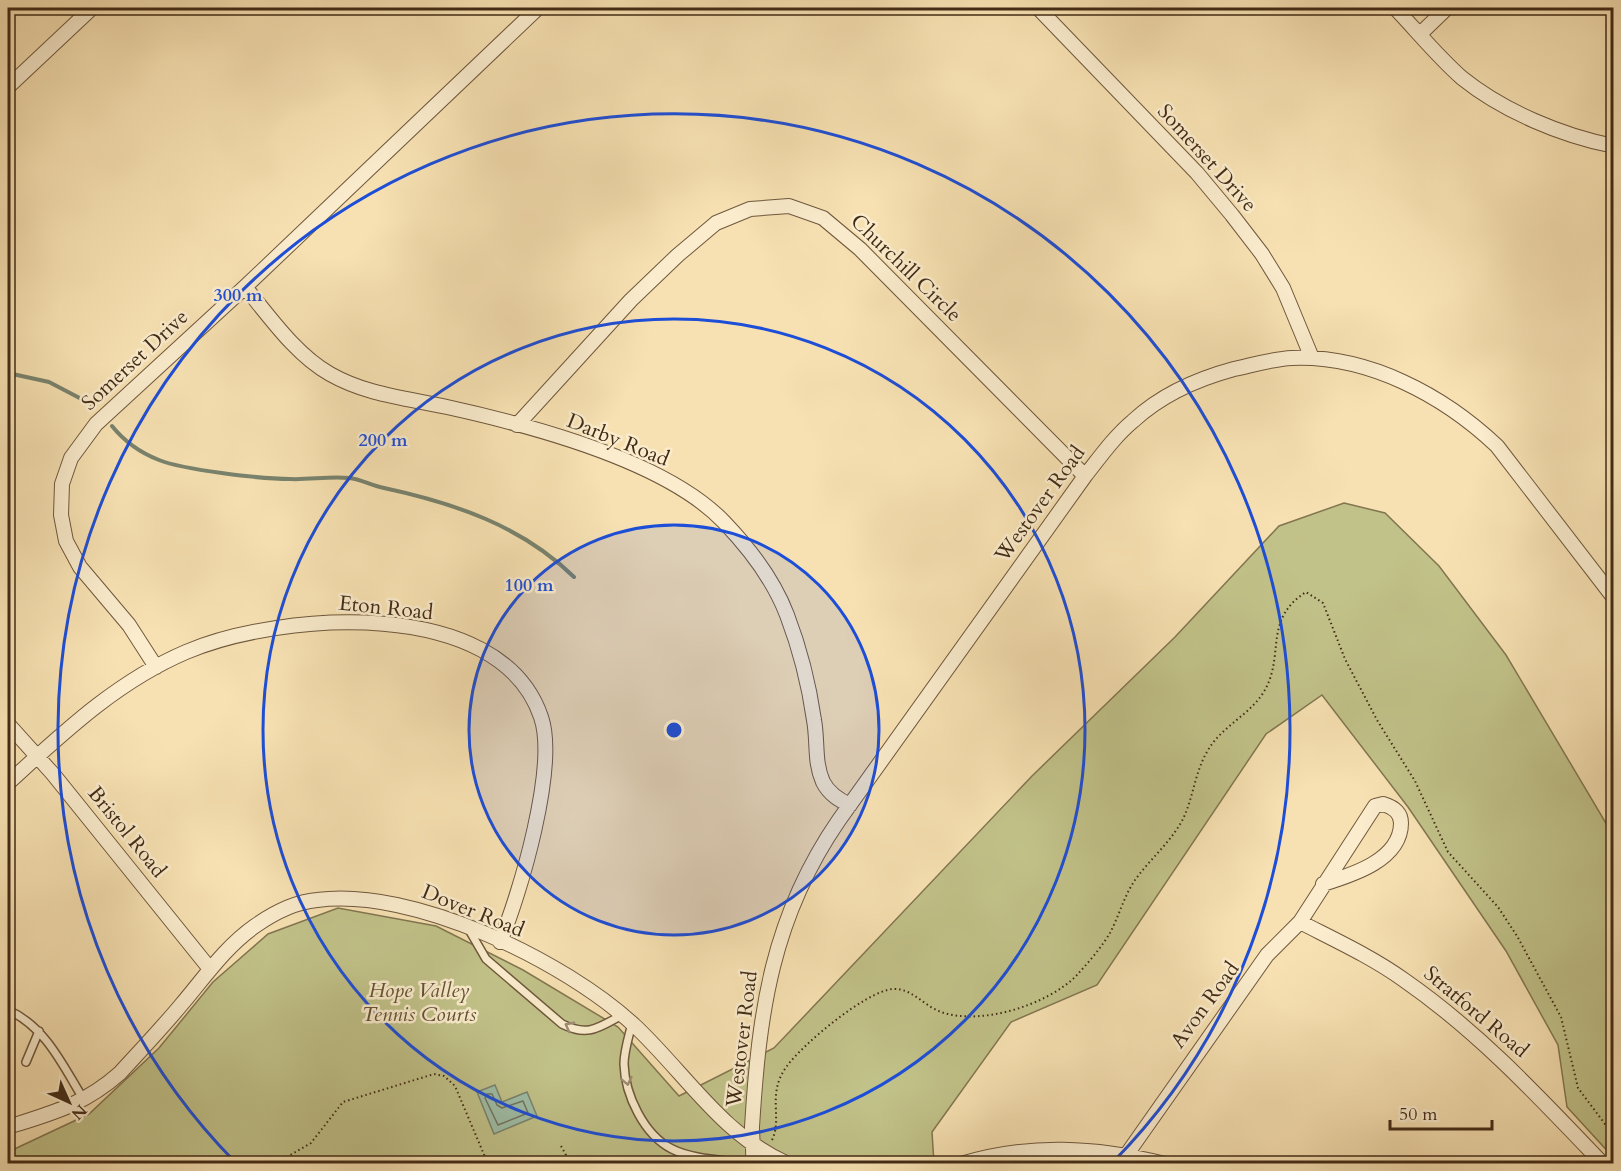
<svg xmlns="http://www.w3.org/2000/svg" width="1621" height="1171" font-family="Cardo,serif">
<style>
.green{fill:#c1c289;stroke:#827650;stroke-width:1.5}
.water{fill:#9ebea8;stroke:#79836e;stroke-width:1.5}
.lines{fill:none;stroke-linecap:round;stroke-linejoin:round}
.shore{stroke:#70745f;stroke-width:1.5}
.stream{stroke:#79836e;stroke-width:4}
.service-casing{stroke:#6f583d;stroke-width:10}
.minor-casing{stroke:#6f583d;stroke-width:16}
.path{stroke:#422b16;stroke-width:2;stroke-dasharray:1.5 3;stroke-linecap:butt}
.service{stroke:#faeccd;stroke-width:7}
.minor{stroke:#faeccd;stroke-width:14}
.oneway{stroke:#9e8c72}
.ring{fill:none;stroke:#1d4ed8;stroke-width:3}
.labels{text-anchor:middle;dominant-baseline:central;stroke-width:5;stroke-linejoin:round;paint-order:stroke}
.street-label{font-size:21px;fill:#422b16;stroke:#faeccd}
.park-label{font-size:21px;font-style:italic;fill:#625133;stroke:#faeccd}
.centre{fill:#1d4ed8;stroke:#faeccd;stroke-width:3}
.ring-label{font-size:18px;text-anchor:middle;font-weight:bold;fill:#1d4ed8;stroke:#faeccd;stroke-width:5;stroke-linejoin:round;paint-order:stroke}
</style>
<rect width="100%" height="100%" fill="#f7e1b2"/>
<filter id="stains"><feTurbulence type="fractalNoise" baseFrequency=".00333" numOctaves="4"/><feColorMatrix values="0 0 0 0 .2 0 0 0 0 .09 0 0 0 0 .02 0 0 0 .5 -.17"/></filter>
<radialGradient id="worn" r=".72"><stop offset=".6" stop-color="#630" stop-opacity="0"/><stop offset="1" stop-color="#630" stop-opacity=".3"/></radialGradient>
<!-- green -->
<path class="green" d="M 1344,503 L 1385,513 L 1439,566 L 1506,655 L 1613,835 L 1613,1157 L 1567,1107 L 1558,1045 L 1506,951 L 1408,807 L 1322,695 L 1266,734 L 1097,985 L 1011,1022 L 932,1132 L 934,1163 L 8,1164 L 8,1152 L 89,1114 L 159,1048 L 213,982 L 268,934 L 338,908 L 436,926 L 523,970 L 618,1027 L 679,1096 L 774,1048 L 1032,776 L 1175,637 L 1279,526 Z"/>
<!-- water -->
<path class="water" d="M 495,1085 L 502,1102 L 527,1092 L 537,1116 L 494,1134 L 477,1092 Z"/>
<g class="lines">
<!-- shore -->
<path class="shore" d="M 487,1094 L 492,1094 L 497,1105 L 502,1108 L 523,1101 L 528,1113 L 498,1125 L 485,1098 Z"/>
<!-- stream -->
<path class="stream" d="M 8,373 L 49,382 L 91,404
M 112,426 C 124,441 141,453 159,460 C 184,470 262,479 290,479 C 309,480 329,476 349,478 C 361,479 372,486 384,488 C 454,503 522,526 574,577"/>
<!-- service casing -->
<g class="service-casing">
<path id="service" d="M 468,928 L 486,959 L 562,1024 C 588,1037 598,1028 622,1015
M 8,1010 C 46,1027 63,1066 84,1100
M 632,1023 C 629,1036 624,1051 624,1064 C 625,1095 644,1135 672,1149 C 694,1160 725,1160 749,1164
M 26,1062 L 39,1031"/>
</g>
<!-- minor casing -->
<g class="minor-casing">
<path id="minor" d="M 1038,8 L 1197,173 L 1232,215 L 1262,254 L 1283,288 L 1312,358
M 1395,8 C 1417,31 1438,57 1462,78 C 1503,111 1562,136 1614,146
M 1420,34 L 1447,8
M 8,87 L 92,8
M 245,287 C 269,316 296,355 330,374 C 367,395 406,398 447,407 C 529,425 665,460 724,522 C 749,548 774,581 787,615 C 800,649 809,685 814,720 C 818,742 814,762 823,782 C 829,794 839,800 850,805
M 517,425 L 631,300 L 678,255 L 716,223 L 750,209 L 789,206 L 823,218 L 860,249 L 1085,476
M 156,667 L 129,625 L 80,567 L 66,541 L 61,515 L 62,484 L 71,458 L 96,424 L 245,287 L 538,8
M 8,724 L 53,774 L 210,969
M 8,783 C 63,733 116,682 186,652 C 280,612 500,595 541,717 C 558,766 520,894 500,942
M 1300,922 C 1335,940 1372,957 1404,980 C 1479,1032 1540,1098 1603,1164
M 8,1127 C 52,1113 84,1105 120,1073 C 140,1051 161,1029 181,1005 C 204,978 225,947 255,926 C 272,914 295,902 317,900 C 413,887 565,961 635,1026 C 686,1074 722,1135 788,1164
M 1127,1154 L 1267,955 L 1300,922 L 1375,806 L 1383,804 C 1393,807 1401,812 1401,823 C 1401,860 1352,875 1323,884
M 753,1164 C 754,1151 752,1139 752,1127 C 759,1012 772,917 839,820 L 1085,476 C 1100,457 1114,437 1133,421 C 1161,395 1197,379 1234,369 C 1253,365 1272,359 1292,358 C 1368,355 1443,395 1497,446 L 1614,598
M 961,1164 C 1030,1143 1096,1147 1165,1164"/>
</g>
<!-- path -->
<path class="path" d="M 772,1140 C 783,1118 766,1094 787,1066 C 803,1044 866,991 893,989 C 912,988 924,1006 941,1012 C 981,1026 1047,1005 1076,976 C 1088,963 1101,948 1110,933 C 1119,916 1124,896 1135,880 C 1150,859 1171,842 1183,819 C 1194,796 1195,769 1210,747 C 1225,724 1253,713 1266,688 C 1284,653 1264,619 1306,592 L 1323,603 L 1345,659 L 1377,720 L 1415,781 L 1448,852 L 1498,907 L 1517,936 L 1561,1017 L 1578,1088 L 1614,1136
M 561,1146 L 571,1164
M 275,1164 L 311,1143 L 343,1102 L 434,1074 L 444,1076 L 455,1086 L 488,1164"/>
<!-- service -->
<use href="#service" class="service"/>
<!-- minor -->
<use href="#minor" class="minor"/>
</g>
<!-- one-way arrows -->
<defs><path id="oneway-chevron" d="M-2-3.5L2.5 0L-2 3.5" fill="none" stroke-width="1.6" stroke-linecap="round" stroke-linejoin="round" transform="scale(1.5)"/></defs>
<g class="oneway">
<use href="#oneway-chevron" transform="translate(569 1026) rotate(-152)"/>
<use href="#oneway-chevron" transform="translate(627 1081) rotate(78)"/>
</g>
<!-- distance rings -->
<circle cx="674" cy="730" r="205" fill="#1d4ed8" fill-opacity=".12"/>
<g class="ring">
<circle cx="674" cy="730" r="205"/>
<circle cx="674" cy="730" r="411"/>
<path d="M235 1162A616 616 0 1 1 1113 1162"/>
</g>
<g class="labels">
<!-- street labels -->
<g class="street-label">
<text transform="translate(1207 158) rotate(48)">Somerset Drive</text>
<text transform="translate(906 268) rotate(44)">Churchill Circle</text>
<text transform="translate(135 360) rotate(-43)">Somerset Drive</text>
<text transform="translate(618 440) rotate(22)">Darby Road</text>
<text transform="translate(1040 504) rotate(-54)">Westover Road</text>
<text transform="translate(386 608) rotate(6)">Eton Road</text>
<text transform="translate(127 832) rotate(51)">Bristol Road</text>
<text transform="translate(473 911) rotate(22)">Dover Road</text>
<text transform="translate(1205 1005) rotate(-54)">Avon Road</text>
<text transform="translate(1476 1012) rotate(40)">Stratford Road</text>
<text transform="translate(742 1039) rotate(-83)">Westover Road</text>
</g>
<!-- park labels -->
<g class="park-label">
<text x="419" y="990">Hope Valley<tspan x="419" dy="24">Tennis Courts</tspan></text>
</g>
</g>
<circle cx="674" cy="730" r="9" class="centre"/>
<g class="ring-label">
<text x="238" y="301">300 m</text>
<text x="383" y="446">200 m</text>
<text x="529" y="591">100 m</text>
</g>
<!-- margin -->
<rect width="1621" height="1171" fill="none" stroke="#f7e1b2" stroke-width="30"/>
<rect x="9" y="9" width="1603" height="1153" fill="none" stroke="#422b16" stroke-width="3"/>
<rect x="15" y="15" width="1591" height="1141" fill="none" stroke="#422b16" stroke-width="1.5"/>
<!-- north arrow -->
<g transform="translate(69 1102) rotate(135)" stroke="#faeccd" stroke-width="4.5" paint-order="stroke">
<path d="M0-4.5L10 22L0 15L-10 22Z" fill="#422b16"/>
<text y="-9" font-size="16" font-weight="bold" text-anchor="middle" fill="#422b16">N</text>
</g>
<!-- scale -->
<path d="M1390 1120v9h102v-9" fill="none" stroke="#422b16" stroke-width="3"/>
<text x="1399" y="1120" font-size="18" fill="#422b16" stroke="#faeccd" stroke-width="4.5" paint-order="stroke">50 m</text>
<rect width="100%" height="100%" filter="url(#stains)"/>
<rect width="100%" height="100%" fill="url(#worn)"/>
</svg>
